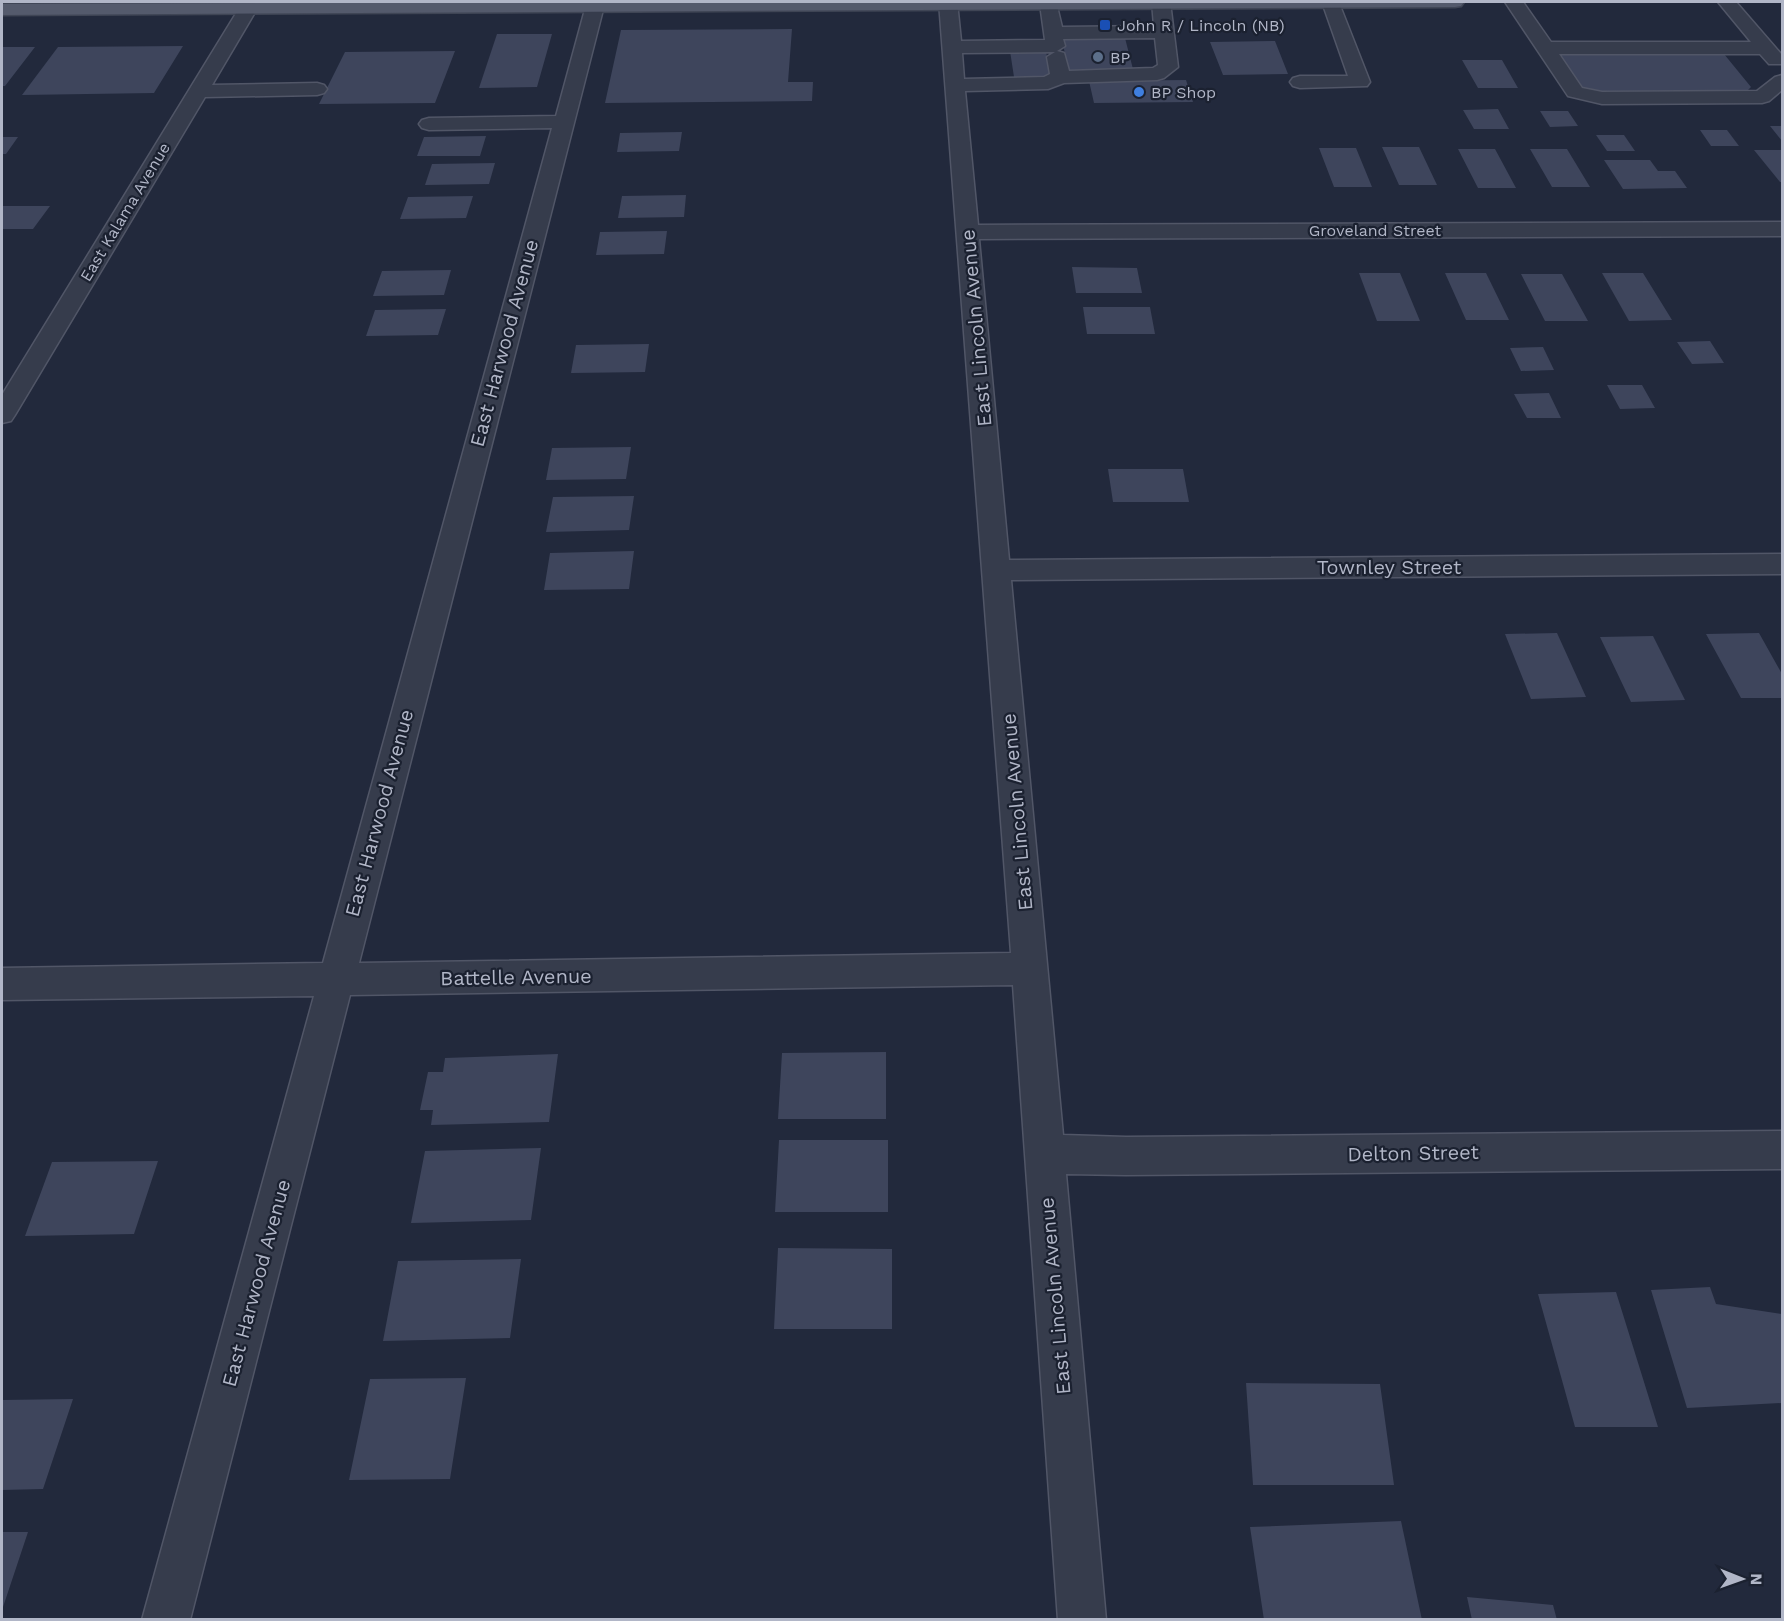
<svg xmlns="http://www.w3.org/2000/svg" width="1784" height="1621" font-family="'Work Sans',sans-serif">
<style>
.building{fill:#3e455c}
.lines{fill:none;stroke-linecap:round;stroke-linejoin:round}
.minor-casing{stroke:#515667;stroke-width:3}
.major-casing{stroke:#3f4555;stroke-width:3}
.minor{fill:#363c4c;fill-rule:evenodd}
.major{fill:#545a6c;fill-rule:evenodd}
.transit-dot{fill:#1a4fb4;stroke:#1b2130;stroke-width:2}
.service-dot{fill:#5c6f8a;stroke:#1b2130;stroke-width:2}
.shop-dot{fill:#3f7fe0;stroke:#1b2130;stroke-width:2}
.labels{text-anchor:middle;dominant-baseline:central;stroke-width:4.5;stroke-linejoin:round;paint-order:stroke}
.far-poi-label{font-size:16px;fill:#b1b6c7;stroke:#1b2130;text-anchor:start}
.far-street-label{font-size:16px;fill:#b1b6c7;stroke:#1b2130}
.street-label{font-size:20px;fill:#b1b6c7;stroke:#1b2130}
</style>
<rect width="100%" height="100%" fill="#22293c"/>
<!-- building -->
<path class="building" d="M 792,29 L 788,82 L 813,82 L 812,101 L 605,103 L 621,30 Z
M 497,34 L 552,34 L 537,87 L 479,88 Z
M 1125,38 L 1134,73 L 1069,74 L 1062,39 Z
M 1275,41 L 1288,74 L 1223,75 L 1210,42 Z
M 183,46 L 154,93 L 22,95 L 58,47 Z
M 2,47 L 35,47 L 5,86 L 2,86 Z
M 455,51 L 435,103 L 319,104 L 345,52 Z
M 1010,51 L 1046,51 L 1050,76 L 1014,77 Z
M 1724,54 L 1751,87 L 1746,92 L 1589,93 L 1577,88 L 1555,55 Z
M 1462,60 L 1502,60 L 1518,88 L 1478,88 Z
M 1186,80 L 1193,102 L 1094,103 L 1089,81 Z
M 1498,109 L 1509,129 L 1474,129 L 1463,110 Z
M 1540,111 L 1568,111 L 1578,126 L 1550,127 Z
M 1770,126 L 1782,126 L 1782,141 Z
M 1700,130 L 1727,130 L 1739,146 L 1711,146 Z
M 682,132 L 679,151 L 617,152 L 620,133 Z
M 1596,135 L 1624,135 L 1635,151 L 1607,151 Z
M 486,136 L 480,156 L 417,156 L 424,137 Z
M 2,137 L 18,137 L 6,154 L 2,154 Z
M 1382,147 L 1419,147 L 1437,185 L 1399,185 Z
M 1319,148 L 1356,148 L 1372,187 L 1334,187 Z
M 1458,149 L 1495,149 L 1516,188 L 1478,188 Z
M 1530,149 L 1567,149 L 1590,187 L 1552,187 Z
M 1754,150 L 1782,150 L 1782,182 L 1780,182 Z
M 1604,160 L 1650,160 L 1658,171 L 1675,171 L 1687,188 L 1623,189 Z
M 495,163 L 489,184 L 425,185 L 432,164 Z
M 686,195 L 684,217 L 618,218 L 622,196 Z
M 473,196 L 466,218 L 400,219 L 408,197 Z
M 2,206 L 50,206 L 33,229 L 2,229 Z
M 667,231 L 664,254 L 596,255 L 600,232 Z
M 1072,267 L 1137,268 L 1142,293 L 1076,293 Z
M 451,270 L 444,295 L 373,296 L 382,271 Z
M 1359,273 L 1400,273 L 1420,321 L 1377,321 Z
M 1445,273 L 1486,273 L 1509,320 L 1466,320 Z
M 1602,273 L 1643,273 L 1672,320 L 1629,321 Z
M 1521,274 L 1562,274 L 1588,321 L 1545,321 Z
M 1083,307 L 1150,307 L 1155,334 L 1087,334 Z
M 446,309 L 438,335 L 366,336 L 375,310 Z
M 1710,341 L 1724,363 L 1692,364 L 1677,342 Z
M 649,344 L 645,372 L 571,373 L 576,345 Z
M 1543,347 L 1554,370 L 1521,371 L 1510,348 Z
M 1607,385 L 1642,385 L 1655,408 L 1620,409 Z
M 1549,393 L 1561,418 L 1527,418 L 1514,394 Z
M 631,447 L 626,479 L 546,480 L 552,448 Z
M 1108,469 L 1183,469 L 1189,502 L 1113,502 Z
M 634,496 L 629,530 L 546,532 L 553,497 Z
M 634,551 L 629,589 L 544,590 L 550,553 Z
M 1557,633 L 1586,697 L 1531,699 L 1505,634 Z
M 1759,633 L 1782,674 L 1782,698 L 1741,698 L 1706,634 Z
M 1653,636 L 1685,700 L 1631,702 L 1600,637 Z
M 886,1052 L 886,1119 L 778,1119 L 782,1053 Z
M 558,1054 L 549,1122 L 431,1125 L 433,1110 L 420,1110 L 428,1072 L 443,1072 L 445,1058 Z
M 779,1140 L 888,1140 L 888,1212 L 775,1212 Z
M 541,1148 L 531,1220 L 411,1223 L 425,1151 Z
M 158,1161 L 134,1234 L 25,1236 L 52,1162 Z
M 778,1248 L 892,1249 L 892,1329 L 774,1329 Z
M 521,1259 L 510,1338 L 383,1341 L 398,1261 Z
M 1710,1287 L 1716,1304 L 1782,1314 L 1782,1403 L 1687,1408 L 1651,1290 Z
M 1616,1292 L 1658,1427 L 1575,1427 L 1538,1294 Z
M 466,1378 L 450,1479 L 349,1480 L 370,1379 Z
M 1246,1383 L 1380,1384 L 1394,1485 L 1253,1485 Z
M 73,1399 L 43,1489 L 2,1490 L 2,1400 Z
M 1401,1521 L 1422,1620 L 1264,1620 L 1250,1527 Z
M 2,1532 L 28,1532 L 2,1610 Z
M 1467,1597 L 1553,1605 L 1557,1620 L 1472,1620 Z"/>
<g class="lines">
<!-- minor casing -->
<g class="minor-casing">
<path id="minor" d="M 243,2 L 261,2 L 212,85 L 317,83 L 324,85 L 327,89 L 324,93 L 317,95 L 205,97 L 15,415 L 11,421 L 2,423 L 2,395 Z
M 587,2 L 605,2 L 359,963 L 1011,953 L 939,2 L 957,2 L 961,41 L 1045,40 L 1040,4 L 1042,2 L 1056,2 L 1062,27 L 1154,26 L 1152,2 L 1170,2 L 1178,67 L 1164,78 L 1157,80 L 1064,83 L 1048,89 L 965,91 L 978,225 L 1782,222 L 1782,236 L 979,239 L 1009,560 L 1782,554 L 1782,574 L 1011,580 L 1063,1135 L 1126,1137 L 1782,1131 L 1782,1169 L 1126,1175 L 1066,1174 L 1106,1620 L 1058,1620 L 1013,985 L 350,995 L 190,1620 L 142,1620 L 314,996 L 2,1000 L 2,968 L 323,963 L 552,128 L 429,130 L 422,128 L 419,124 L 422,120 L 429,118 L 556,116 ZM 1155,38 L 1158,65 L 1153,68 L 1069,71 L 1064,53 L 1057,51 L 1065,46 L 1063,39 ZM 1055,52 L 1047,57 L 1050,74 L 1044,77 L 964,79 L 962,53 Z
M 1322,2 L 1339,3 L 1370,82 L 1367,86 L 1300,88 L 1293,86 L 1290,82 L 1293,78 L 1300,76 L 1348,76 Z
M 1505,2 L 1523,2 L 1551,42 L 1751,42 L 1718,2 L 1736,2 L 1782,55 L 1782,64 L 1769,64 L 1760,54 L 1559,54 L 1582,88 L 1602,92 L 1757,91 L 1775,77 L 1782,75 L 1782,90 L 1769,101 L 1762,103 L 1602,104 L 1568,96 Z"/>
</g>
<!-- major casing -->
<g class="major-casing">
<path id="major" d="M 543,2 L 1464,2 L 1461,6 L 1455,7 L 2,15 L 2,4 Z"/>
</g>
<!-- minor -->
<use href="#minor" class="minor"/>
<!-- major -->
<use href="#major" class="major"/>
</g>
<!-- markers -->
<rect class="transit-dot" x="1099" y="19" width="12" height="12" rx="3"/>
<circle class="service-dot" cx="1098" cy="57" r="6"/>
<circle class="shop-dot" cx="1139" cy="92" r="6"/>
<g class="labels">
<!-- far-poi labels -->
<g class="far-poi-label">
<text x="1117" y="25">John R / Lincoln (NB)</text>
<text x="1110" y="57">BP</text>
<text x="1151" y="92">BP Shop</text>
</g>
<!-- far-street labels -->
<g class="far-street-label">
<text transform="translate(125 212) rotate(-59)">East Kalama Avenue</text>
<text x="1375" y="230">Groveland Street</text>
</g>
<!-- street labels -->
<g class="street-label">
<text transform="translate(976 328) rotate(-95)">East Lincoln Avenue</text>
<text transform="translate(504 343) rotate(-75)">East Harwood Avenue</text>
<text x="1389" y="567">Townley Street</text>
<text transform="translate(1017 812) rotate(-95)">East Lincoln Avenue</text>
<text transform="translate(379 813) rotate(-75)">East Harwood Avenue</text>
<text transform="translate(516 977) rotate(-1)">Battelle Avenue</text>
<text transform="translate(1413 1153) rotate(-1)">Delton Street</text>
<text transform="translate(256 1283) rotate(-75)">East Harwood Avenue</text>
<text transform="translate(1055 1296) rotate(-95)">East Lincoln Avenue</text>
</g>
</g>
<!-- border -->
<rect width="1784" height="1621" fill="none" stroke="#b1b6c7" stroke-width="6"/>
<!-- north arrow -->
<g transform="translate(1742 1579) rotate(91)" stroke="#1b2130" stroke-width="4.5" paint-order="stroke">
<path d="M0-4.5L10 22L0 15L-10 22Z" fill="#b1b6c7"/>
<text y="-9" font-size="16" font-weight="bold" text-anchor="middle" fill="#b1b6c7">N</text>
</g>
</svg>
